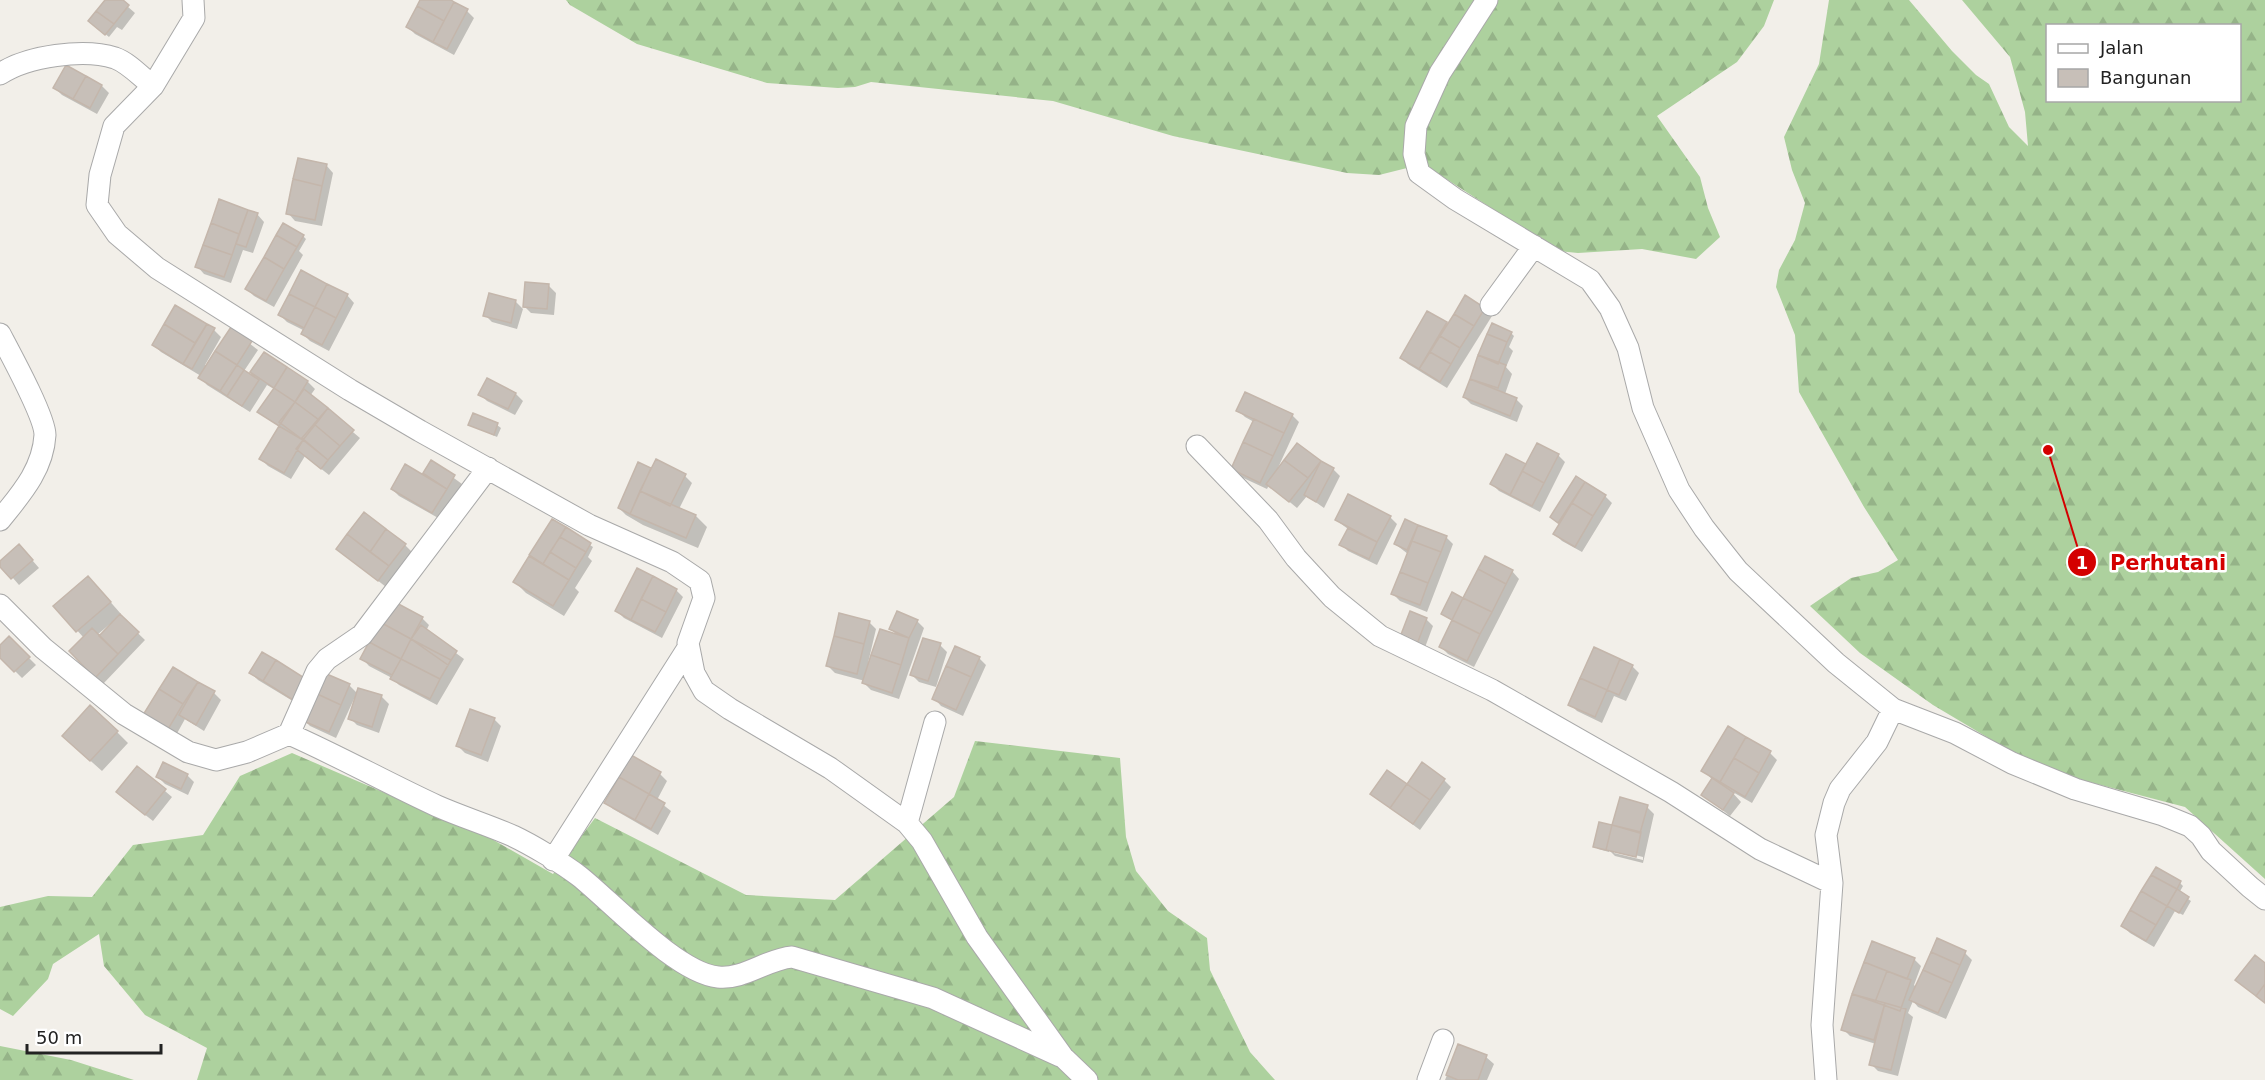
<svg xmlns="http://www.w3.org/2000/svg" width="2265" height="1080" font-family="'DejaVu Sans',sans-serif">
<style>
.forest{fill:url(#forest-firs);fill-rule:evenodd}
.shadow{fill:#0003;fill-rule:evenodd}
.building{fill:#c7bfb8;stroke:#c4b6ab;stroke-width:1.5}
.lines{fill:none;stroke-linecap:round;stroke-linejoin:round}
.street-casing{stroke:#a9a9a9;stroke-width:23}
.street{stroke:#fff;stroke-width:21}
.leader{fill:none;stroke:#d40000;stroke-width:2}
.callout-dot{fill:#d40000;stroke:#fff;stroke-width:2}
.mark-label{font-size:18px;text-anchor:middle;font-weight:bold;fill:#fff}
.callout-label{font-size:21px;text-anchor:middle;font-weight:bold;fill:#d40000;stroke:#fff;stroke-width:5;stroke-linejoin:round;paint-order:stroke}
</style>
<defs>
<pattern id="forest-firs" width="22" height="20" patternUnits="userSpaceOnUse" patternTransform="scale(1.5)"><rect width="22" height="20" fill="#add19e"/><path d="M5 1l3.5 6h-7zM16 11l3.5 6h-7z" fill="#95b388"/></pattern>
</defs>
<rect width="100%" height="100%" fill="#f2efe9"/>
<!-- forest -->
<path class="forest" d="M 566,0 L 1774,0 L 1764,26 L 1737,62 L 1657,116 L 1700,177 L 1708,208 L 1720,237 L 1696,259 L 1642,249 L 1578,253 L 1558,251 L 1423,164 L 1379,175 L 1347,173 L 1173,136 L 1053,101 L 871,82 L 855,87 L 838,88 L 767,83 L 637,44 L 570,5 Z
M 1829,0 L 1909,0 L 1952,51 L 1976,75 L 1989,84 L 2009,127 L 2028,146 L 2025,112 L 2010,57 L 1962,0 L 2265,0 L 2265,879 L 2185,807 L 2074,778 L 2012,752 L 1933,705 L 1860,653 L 1810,606 L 1851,578 L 1878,572 L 1898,560 L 1864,507 L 1799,392 L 1795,335 L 1776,287 L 1779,270 L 1795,240 L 1805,203 L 1792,170 L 1784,137 L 1819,64 ZM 2048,26 L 2240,26 L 2240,100 L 2048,100 Z
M 975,741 L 1120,758 L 1126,837 L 1136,871 L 1168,911 L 1207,938 L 1210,970 L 1250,1052 L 1275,1080 L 197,1080 L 207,1048 L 145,1015 L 104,966 L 99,934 L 53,964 L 48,979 L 13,1016 L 0,1009 L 0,907 L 48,896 L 92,897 L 133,845 L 203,835 L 240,776 L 292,753 L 490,838 L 553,874 L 595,818 L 746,895 L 835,900 L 954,797 Z
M 0,1046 L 71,1060 L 134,1080 L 0,1080 Z"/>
<!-- shadow -->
<path class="shadow" d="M 107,0 L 120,0 L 135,13 L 122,30 L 117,27 L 109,37 L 93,24 Z
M 422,0 L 448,0 L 467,11 L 474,18 L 454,55 L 415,34 L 408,27 Z
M 66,67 L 102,86 L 109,93 L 97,114 L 62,95 L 55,88 Z
M 326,165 L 333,173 L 322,226 L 295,221 L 288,213 Z
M 220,201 L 257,214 L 264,222 L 253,253 L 243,250 L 231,283 L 204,274 L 197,266 Z
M 303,236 L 306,239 L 299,251 L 303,255 L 274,307 L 254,296 L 247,289 Z
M 549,286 L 556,293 L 554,315 L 531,313 L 524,306 Z
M 347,295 L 354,303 L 329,351 L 310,341 L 303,334 L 305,331 L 287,322 L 280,315 Z
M 515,301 L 523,309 L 517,329 L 492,322 L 485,315 Z
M 176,307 L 214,330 L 221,337 L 205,365 L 207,366 L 231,329 L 258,350 L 244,371 L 250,375 L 264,354 L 308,382 L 315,389 L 310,396 L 360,438 L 329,475 L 305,456 L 291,479 L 268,466 L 261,459 L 280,427 L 259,412 L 274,389 L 267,385 L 250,412 L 207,385 L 200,377 L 201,376 L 161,352 L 154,345 ZM 298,435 L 312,443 L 309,447 L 297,437 Z
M 1484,309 L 1492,316 L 1447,388 L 1408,364 L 1401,357 L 1446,324 L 1448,326 Z
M 1511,333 L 1514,336 L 1509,347 L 1513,351 L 1506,367 L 1512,374 L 1505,394 L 1516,399 L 1523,406 L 1517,422 L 1471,404 L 1464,397 L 1489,334 Z
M 487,380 L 516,394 L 523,401 L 515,415 L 487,401 L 480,394 Z
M 1238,410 L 1292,415 L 1299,422 L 1277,470 L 1298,445 L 1320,463 L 1333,469 L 1340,476 L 1324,508 L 1307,496 L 1297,508 L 1269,485 L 1267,489 L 1239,476 L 1232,469 L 1254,422 L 1245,417 Z
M 470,424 L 497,425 L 501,428 L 497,437 Z
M 1538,445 L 1558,455 L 1565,462 L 1540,512 L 1499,491 L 1492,484 L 1526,466 Z
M 432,462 L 462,484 L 440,519 L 399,496 L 392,489 L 429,479 L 425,473 Z
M 638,464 L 652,470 L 685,476 L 692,483 L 679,509 L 696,516 L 707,527 L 698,548 L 643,525 L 626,515 L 619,508 Z
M 1577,478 L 1605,496 L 1612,503 L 1582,552 L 1562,541 L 1555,534 L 1561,525 L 1551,516 Z
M 1390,517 L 1397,524 L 1377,565 L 1348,551 L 1341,544 L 1348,529 L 1336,520 Z
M 552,521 L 593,547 L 588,557 L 592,561 L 575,588 L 579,592 L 564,616 L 526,593 L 515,582 L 537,561 L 531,555 Z
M 1406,521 L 1446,537 L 1453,544 L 1427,612 L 1400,601 L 1393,594 L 1408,554 L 1395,544 Z
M 405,545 L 412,552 L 386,587 L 338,549 Z
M 26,553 L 39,568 L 19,585 L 0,563 Z
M 1512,571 L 1519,579 L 1474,667 L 1448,654 L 1441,647 L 1453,621 L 1442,614 L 1463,599 Z
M 99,589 L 121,614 L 119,615 L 145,640 L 103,684 L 71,651 L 84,638 L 55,606 ZM 110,624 L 111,625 L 99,638 L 97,635 Z
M 676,590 L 683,597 L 662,638 L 624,618 L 617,611 Z
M 422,618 L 429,625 L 426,631 L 464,659 L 437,705 L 399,685 L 392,678 L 369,666 L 362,658 Z
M 1426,619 L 1433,626 L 1424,650 L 1409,644 Z
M 917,621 L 924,628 L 899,699 L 871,690 L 864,683 L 865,681 L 835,673 L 828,666 L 869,622 L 876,629 L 868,663 L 870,664 L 898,636 L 891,629 Z
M 9,638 L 36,665 L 22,678 L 1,657 L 0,659 L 0,647 Z
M 940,645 L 947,652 L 936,687 L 919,682 L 912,675 Z
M 979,658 L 986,665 L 963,716 L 941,706 L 934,698 Z
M 1632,666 L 1639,673 L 1626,701 L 1614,696 L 1602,723 L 1577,711 L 1570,704 Z
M 174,669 L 214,693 L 221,700 L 204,731 L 185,719 L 175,737 L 152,722 Z
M 251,673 L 305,680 L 301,706 L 258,680 Z
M 323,674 L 349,685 L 358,694 L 359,689 L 382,697 L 389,704 L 379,733 L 357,725 L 350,718 L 356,700 L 354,699 L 336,738 L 310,726 L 303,719 Z
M 494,719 L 501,726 L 488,762 L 465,753 L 458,746 Z
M 1728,728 L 1770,753 L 1777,760 L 1752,803 L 1731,791 L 1741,802 L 1730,816 L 1703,795 L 1713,780 L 1703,771 Z
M 117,732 L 128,743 L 102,771 L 75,747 Z
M 138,768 L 172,797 L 153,821 L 125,799 Z
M 660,774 L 667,781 L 657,800 L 671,811 L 658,835 L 613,809 L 606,802 Z
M 187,775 L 194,782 L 188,795 L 165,784 L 158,777 Z
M 1444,780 L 1451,787 L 1420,830 L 1372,794 Z
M 1647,807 L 1654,814 L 1643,863 L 1615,856 L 1609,850 L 1609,852 L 1598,849 L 1595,846 L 1611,826 ZM 1614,850 L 1643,857 L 1643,860 L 1614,853 Z
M 2180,883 L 2183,886 L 2179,893 L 2191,901 L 2183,915 L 2175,911 L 2154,947 L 2130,933 L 2123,926 Z
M 1965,953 L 1972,960 L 1946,1019 L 1918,1007 L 1913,1001 L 1908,1013 L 1913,1017 L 1898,1076 L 1878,1071 L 1871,1064 L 1876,1044 L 1850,1036 L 1843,1029 L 1914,959 L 1921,966 L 1914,985 L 1917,988 Z
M 1459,1046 L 1486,1057 L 1494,1064 L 1487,1080 L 1445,1080 Z"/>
<!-- building -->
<path class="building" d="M 105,0 L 123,0 L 129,5 L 114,24 L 96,11 Z
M 420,0 L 451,0 L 454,2 L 444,21 L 417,6 Z
M 454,2 L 468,9 L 447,49 L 433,42 Z
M 417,6 L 444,21 L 433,42 L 406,27 Z
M 96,11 L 114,24 L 105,35 L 88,21 Z
M 66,65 L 86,76 L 73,99 L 53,88 Z
M 86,76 L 102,85 L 90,108 L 73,99 Z
M 298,158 L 327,164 L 322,186 L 293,179 Z
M 293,179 L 322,186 L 315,220 L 286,214 Z
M 219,199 L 248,210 L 239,234 L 211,223 Z
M 248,210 L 258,213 L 246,247 L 236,244 Z
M 211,223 L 239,234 L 232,255 L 203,245 Z
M 283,223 L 304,235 L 297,247 L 276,235 Z
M 276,235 L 297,247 L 284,269 L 264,257 Z
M 203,245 L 232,255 L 224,277 L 195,267 Z
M 264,257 L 284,269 L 266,301 L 245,289 Z
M 301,270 L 327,284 L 315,307 L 289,294 Z
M 525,282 L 549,284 L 547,309 L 523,307 Z
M 327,284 L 348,294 L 336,318 L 315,307 Z
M 489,293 L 516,300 L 511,323 L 483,316 Z
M 289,294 L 315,307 L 304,328 L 278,315 Z
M 1465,295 L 1485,308 L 1474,326 L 1454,314 Z
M 175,305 L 207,324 L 195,343 L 164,324 Z
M 315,307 L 336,318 L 322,345 L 301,334 Z
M 1427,311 L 1447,322 L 1419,369 L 1400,358 Z
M 1454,314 L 1474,326 L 1460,348 L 1440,336 Z
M 1492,323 L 1512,332 L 1507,342 L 1487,334 Z
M 164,324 L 195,343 L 183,364 L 152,345 Z
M 207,324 L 215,328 L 192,369 L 183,364 Z
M 231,327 L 252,341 L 237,365 L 215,351 Z
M 1487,334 L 1507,342 L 1498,364 L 1478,355 Z
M 1440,336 L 1460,348 L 1451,364 L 1430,352 Z
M 215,351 L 237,365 L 220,391 L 198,378 Z
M 264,352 L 287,367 L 274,388 L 250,372 Z
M 1430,352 L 1451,364 L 1440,382 L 1419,369 Z
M 1478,355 L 1506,365 L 1498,388 L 1470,379 Z
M 237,365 L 244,370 L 227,396 L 220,391 Z
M 287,367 L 308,381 L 295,402 L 274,388 Z
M 244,370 L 259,380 L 242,406 L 227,396 Z
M 487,378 L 516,393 L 508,409 L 478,395 Z
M 1470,379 L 1517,398 L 1510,416 L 1463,397 Z
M 274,388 L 295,402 L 279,426 L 257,412 Z
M 304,389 L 328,408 L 319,420 L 295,402 Z
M 1245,392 L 1293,414 L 1284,433 L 1236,411 Z
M 295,402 L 319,420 L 303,440 L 279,422 Z
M 328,408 L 354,430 L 340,446 L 314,424 Z
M 473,413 L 498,423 L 494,435 L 468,425 Z
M 1254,419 L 1284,433 L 1273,456 L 1243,442 Z
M 314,424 L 340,446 L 328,460 L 302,438 Z
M 279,426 L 303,440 L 284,473 L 259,459 Z
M 303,440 L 328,460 L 321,469 L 296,449 Z
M 1243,442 L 1273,456 L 1260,483 L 1231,469 Z
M 1297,443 L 1321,461 L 1308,478 L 1284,460 Z
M 1537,443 L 1559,454 L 1544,483 L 1522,471 Z
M 1506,454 L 1526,464 L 1510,495 L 1490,484 Z
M 656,459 L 686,474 L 670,506 L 640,491 Z
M 431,460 L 455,475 L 447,489 L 423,473 Z
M 1284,460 L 1308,478 L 1289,502 L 1266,484 Z
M 1321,461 L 1334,468 L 1316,502 L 1304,495 Z
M 638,462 L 651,468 L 630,514 L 618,508 Z
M 405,464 L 447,489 L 432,513 L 391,489 Z
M 1522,471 L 1544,483 L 1532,506 L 1510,495 Z
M 1576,476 L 1585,482 L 1558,523 L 1550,517 Z
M 1585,482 L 1606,495 L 1593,516 L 1572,503 Z
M 640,491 L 696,515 L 686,538 L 630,514 Z
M 1348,494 L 1391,516 L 1377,542 L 1335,520 Z
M 1572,503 L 1593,516 L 1575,547 L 1553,534 Z
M 364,512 L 386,529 L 370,552 L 347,534 Z
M 552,519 L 566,527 L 543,564 L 529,555 Z
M 1405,519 L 1418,525 L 1407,550 L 1394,544 Z
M 1418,525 L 1447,536 L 1441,552 L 1412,541 Z
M 566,527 L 591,543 L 586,552 L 560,537 Z
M 1348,528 L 1377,542 L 1369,559 L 1339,545 Z
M 386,529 L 406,544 L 389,566 L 370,552 Z
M 347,534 L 389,566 L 378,581 L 336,549 Z
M 560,537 L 586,552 L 576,568 L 550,552 Z
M 1412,541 L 1441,552 L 1428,583 L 1400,572 Z
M 19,544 L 33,560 L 11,579 L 0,567 L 0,561 Z
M 550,552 L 576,568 L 569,580 L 543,564 Z
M 529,556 L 569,580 L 553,606 L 513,582 Z
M 1485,556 L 1513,570 L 1506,584 L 1478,569 Z
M 637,568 L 653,576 L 631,620 L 615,611 Z
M 1478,569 L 1506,584 L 1492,612 L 1463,598 Z
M 1400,572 L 1428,583 L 1420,605 L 1391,594 Z
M 88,576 L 111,602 L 76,632 L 53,606 Z
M 653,576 L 677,589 L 666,612 L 641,599 Z
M 1452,592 L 1463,598 L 1452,620 L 1441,614 Z
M 1463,598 L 1492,612 L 1480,634 L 1452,620 Z
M 641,599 L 666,612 L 655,632 L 631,620 Z
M 391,600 L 423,617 L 411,639 L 380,622 Z
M 897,611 L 918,620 L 909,638 L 889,629 Z
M 1410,611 L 1427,618 L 1417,644 L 1400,637 Z
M 839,613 L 870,621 L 864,644 L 834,636 Z
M 120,614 L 139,632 L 118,654 L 99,636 Z
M 1452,620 L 1480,634 L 1467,661 L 1439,647 Z
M 380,622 L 411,639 L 401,659 L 369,642 Z
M 421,625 L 457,651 L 448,665 L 411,639 Z
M 92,628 L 118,654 L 95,678 L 69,651 Z
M 880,629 L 909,638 L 901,665 L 871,655 Z
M 9,636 L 30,657 L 14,672 L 0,658 L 0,645 Z
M 834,636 L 864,644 L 857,674 L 826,666 Z
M 923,638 L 941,643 L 928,681 L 910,675 Z
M 411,639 L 451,660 L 440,679 L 401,659 Z
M 369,642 L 401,659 L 392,675 L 360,659 Z
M 955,646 L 980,657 L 971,677 L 946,666 Z
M 1594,647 L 1620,659 L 1607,690 L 1580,678 Z
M 262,652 L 276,660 L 263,681 L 249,673 Z
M 871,655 L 901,665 L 892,693 L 862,683 Z
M 401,659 L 440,679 L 430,699 L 390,679 Z
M 1620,659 L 1633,665 L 1619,695 L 1607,690 Z
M 276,660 L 306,679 L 293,700 L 263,681 Z
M 946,666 L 971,677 L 956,710 L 932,699 Z
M 173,667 L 198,682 L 183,704 L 159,689 Z
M 322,672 L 350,684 L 341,705 L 313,692 Z
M 1580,678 L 1607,690 L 1595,717 L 1568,705 Z
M 198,682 L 215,691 L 196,725 L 179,715 Z
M 358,688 L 382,695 L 372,727 L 348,719 Z
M 159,689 L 183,704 L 167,731 L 143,715 Z
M 313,692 L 341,705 L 329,732 L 301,720 Z
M 90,705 L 118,731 L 90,761 L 62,736 Z
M 470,709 L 495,718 L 481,755 L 456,746 Z
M 1728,726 L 1746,737 L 1720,782 L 1701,771 Z
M 1746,737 L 1771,751 L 1759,773 L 1734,758 Z
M 631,755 L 661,772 L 649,794 L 619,777 Z
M 1734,758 L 1759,773 L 1745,797 L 1720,782 Z
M 163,762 L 188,774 L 181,789 L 156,777 Z
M 1422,762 L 1445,779 L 1430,800 L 1407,784 Z
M 137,766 L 166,789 L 145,815 L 116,792 Z
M 1387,770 L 1407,784 L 1390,808 L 1370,794 Z
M 619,777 L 649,794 L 635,820 L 604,803 Z
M 1712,778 L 1734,793 L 1723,810 L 1701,795 Z
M 1407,784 L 1430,800 L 1413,824 L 1390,808 Z
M 649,794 L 665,803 L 651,829 L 635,820 Z
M 1620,797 L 1648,805 L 1640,833 L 1612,825 Z
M 1599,822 L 1612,825 L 1606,850 L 1593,847 Z
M 1612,825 L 1641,832 L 1636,857 L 1606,850 Z
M 2156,867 L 2181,881 L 2177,889 L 2151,875 Z
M 2151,875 L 2177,889 L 2167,906 L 2141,891 Z
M 2177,889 L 2189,897 L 2179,913 L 2167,906 Z
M 2141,891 L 2167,906 L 2156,925 L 2130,910 Z
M 2130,910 L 2156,925 L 2146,941 L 2121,926 Z
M 1937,938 L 1966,951 L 1960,965 L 1931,952 Z
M 1872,941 L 1915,958 L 1907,979 L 1864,962 Z
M 1931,952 L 1960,965 L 1952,983 L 1923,970 Z
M 2255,955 L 2265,963 L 2265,984 L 2256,996 L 2235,980 Z
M 1864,962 L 1887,971 L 1875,1002 L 1852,994 Z
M 1923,970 L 1952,983 L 1938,1013 L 1909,1000 Z
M 1887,971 L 1911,980 L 1900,1011 L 1875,1002 Z
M 2265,984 L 2265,1003 L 2256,996 Z
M 1852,994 L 1885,1003 L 1874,1040 L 1841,1030 Z
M 1885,1003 L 1906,1009 L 1891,1070 L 1869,1065 Z
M 1458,1044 L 1487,1055 L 1478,1080 L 1458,1080 L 1446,1075 Z"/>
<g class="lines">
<!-- street casing -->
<g class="street-casing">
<path id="street" d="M 193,0 L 194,18 L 153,86 L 114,126 L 100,175 L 97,205 L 117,234 L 157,268 L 350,390 L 420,431 L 589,525 L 672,562 L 700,581 L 704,598 L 688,643 L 694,673 L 704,691 L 730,709 L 830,768 L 907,823 L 922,841 L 977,937 L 1063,1057 L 1087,1080
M 1487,0 L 1440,73 L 1416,126 L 1414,154 L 1419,173 L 1455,199 L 1590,280 L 1610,308 L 1628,348 L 1643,408 L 1679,490 L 1704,528 L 1738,571 L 1836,663 L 1893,709 L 1955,733 L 2012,763 L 2075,789 L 2163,815 L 2190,826 L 2201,836 L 2211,851 L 2250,887 L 2265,899
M 0,74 C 27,56 84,48 115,58 C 129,63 141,77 153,86
M 1491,305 L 1534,246
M 0,334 C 10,353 45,417 45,435 C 43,470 20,495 0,520
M 1197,446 L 1268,520 L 1296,558 L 1332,597 L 1380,636 L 1492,690 L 1671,792 L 1760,849 L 1832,883
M 0,605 L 43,648 L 124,714 L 188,752 L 216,760 L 247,752 L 289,734 C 339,756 387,783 437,806 C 462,817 488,825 513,836 C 532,845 562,863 579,876 C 613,903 677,973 718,977 C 743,980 767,959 792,957 L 933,998 L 1060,1056
M 289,734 L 317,671 L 327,659 L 362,635 L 488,468
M 907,823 L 935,722
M 553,860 L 688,648
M 1428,1080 L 1443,1040
M 1826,1080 L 1822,1025 L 1832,883 L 1826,835 L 1834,803 L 1840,789 L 1877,742 L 1893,709"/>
</g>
<!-- street -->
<use href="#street" class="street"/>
</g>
<!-- callouts -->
<path class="leader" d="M2048 450L2082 562"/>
<g class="callout-dot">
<circle cx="2048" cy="450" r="6"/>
<circle cx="2082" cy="562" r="15"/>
</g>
<g class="mark-label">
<text x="2082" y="569">1</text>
</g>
<g class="callout-label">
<text x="2168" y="570">Perhutani</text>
</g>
<!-- legend -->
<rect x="2046" y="24" width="195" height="78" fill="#ffffff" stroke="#a7a7a7" stroke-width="1.5"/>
<rect x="2058" y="44" width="30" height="9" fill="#ffffff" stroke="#a7a7a7" stroke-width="1.5"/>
<text x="2100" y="54" font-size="18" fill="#222222">Jalan</text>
<rect x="2058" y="69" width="30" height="18" fill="#c7bfb8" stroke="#a7a7a7" stroke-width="1.5"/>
<text x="2100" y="84" font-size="18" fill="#222222">Bangunan</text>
<!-- scale -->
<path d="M27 1044v9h134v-9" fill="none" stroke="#222222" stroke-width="3"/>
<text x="36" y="1044" font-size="18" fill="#222222" stroke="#ffffff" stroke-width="4.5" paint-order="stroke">50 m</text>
</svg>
